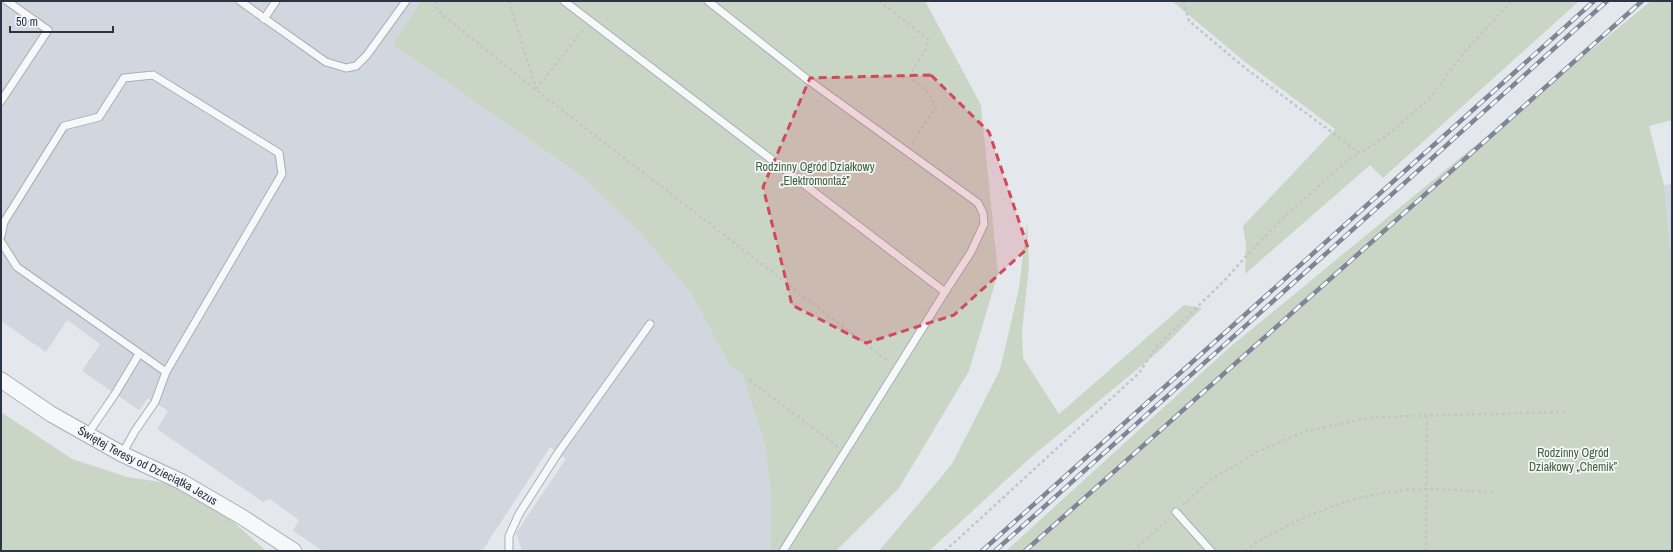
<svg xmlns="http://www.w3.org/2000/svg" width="1673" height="552" font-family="'Archivo Narrow',sans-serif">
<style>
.built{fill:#d2d6de}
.green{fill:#c9d6c5}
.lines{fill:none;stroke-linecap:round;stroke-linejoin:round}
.service-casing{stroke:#a9aeb7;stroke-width:9}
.minor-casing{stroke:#a9aeb7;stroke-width:17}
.path{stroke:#c2c5cb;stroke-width:2.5;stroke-dasharray:3 3;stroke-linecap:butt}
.service{stroke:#f7f8fa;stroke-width:7}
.minor{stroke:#f7f8fa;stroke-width:15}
.rail-casing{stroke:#7d8696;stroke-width:4.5}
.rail{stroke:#f4f6f9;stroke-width:3;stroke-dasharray:9;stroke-linecap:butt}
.marked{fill:#d1495b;fill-opacity:0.2;stroke:#d1495b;stroke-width:3;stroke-dasharray:8 5;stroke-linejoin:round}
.labels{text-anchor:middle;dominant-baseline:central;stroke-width:3.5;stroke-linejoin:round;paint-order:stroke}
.park-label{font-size:12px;fill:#3f6138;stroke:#f4f6f9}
.street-label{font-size:12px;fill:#2b3445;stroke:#f4f6f9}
</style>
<rect width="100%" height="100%" fill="#e4e7ec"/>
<!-- built -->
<path class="built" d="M 1,1 L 421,1 L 392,44 L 583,177 L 640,233 L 691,293 L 730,366 L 742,374 L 765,445 L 771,495 L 771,551 L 522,551 L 516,533 L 566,459 L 550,447 L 482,551 L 323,551 L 293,531 L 299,520 L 270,499 L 263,502 L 157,429 L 168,411 L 148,398 L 139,410 L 82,371 L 100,344 L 67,320 L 46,352 L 1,321 Z
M 1672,184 L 1672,279 L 1664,185 Z"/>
<!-- green -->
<path class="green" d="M 421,1 L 925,1 L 981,105 L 998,273 L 969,371 L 899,488 L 836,551 L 771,551 L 771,495 L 765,445 L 742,374 L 730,366 L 691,293 L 640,233 L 583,177 L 392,44 Z
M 1172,1 L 1579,1 L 1383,178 L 1370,165 L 1245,274 L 1246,245 L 1243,226 L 1335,129 L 1244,61 Z
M 1651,1 L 1672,1 L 1672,120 L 1649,126 L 1664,185 L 1672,270 L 1672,551 L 1006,551 L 1230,347 Z
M 1027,222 L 1029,267 L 1022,331 L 1023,358 L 1059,414 L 1184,305 L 1202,308 L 1158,352 L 1030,458 L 929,551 L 879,551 L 952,464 L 1000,370 L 1019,288 Z
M 1,412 L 72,459 L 127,477 L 167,483 L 230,519 L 266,551 L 1,551 Z"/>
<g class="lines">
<!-- service casing -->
<g class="service-casing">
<path id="service" d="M 240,1 L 326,62 L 346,68 L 356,66 L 367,55 L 406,1
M 564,1 L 945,292
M 708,1 L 808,80 L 978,203 L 983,213 L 984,224 L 971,252 L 945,292 L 783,551
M 264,19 L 276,1
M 1,101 L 48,30 L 7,1
M 1,236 L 4,222 L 64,126 L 99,117 L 124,78 L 153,75 L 279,153 L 282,174 L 166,372 L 155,402 L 135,431 L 122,454
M 1,242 L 17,267 L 166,372
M 87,435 L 115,394 L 139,354
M 1176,512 L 1211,551
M 509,551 L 509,536 L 519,514 L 558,453 L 650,324"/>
</g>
<!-- minor casing -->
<g class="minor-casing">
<g id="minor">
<path id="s1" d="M 1,380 L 51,414 L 122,454 L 182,482 L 242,517 L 294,551"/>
</g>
</g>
<!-- path -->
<path class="path" d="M 437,1 L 436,5 L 438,11 L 536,90 L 889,362
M 509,1 L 536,88
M 879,1 L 928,39 C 929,53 913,63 910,77 L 929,93 L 936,107 L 912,143
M 1183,1 L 1189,21 L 1245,68 L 1360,153 L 1388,135 L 1429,99 L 1467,49 L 1512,1
M 536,89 L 584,29
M 749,380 L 838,447
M 1183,505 L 1209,481 L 1257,452 L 1306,431 L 1373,417 L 1565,412
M 945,551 L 1139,373 L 1157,346 L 1224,281 L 1247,255 L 1287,214 L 1349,159 L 1360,153
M 1133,551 L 1169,518
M 1245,551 C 1258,540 1273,533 1289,525 C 1332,503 1378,490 1426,489 C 1449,489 1471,491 1494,492
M 1426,551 L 1427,415"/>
<!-- service -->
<use href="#service" class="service"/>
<!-- minor -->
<use href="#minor" class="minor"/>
<!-- rail casing -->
<g class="rail-casing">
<path id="rail" d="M 982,551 L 1594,1
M 995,551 L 1607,1
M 1025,551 L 1642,1"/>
</g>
<!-- rail -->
<use href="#rail" class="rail"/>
</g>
<!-- marked area -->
<path class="marked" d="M 931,75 L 989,132 L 1028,248 L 954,315 L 866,343 L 792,305 L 763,187 L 810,78 Z"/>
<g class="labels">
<!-- park labels -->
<g class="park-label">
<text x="815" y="167">Rodzinny Ogród Działkowy<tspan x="815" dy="14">„Elektromontaż”</tspan></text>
<text x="1573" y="453">Rodzinny Ogród<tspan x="1573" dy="14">Działkowy „Chemik”</tspan></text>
</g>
<!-- street labels -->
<g class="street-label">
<text stroke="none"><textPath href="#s1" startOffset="170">Świętej Teresy od Dzieciątka Jezus</textPath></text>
</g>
</g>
<!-- border -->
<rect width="1673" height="552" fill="none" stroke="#2b3445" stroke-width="4"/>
<!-- scale -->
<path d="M10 26v6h103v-6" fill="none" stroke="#2b3445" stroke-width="2"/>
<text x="16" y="26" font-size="12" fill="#2b3445" stroke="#f4f6f9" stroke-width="3" paint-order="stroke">50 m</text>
</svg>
